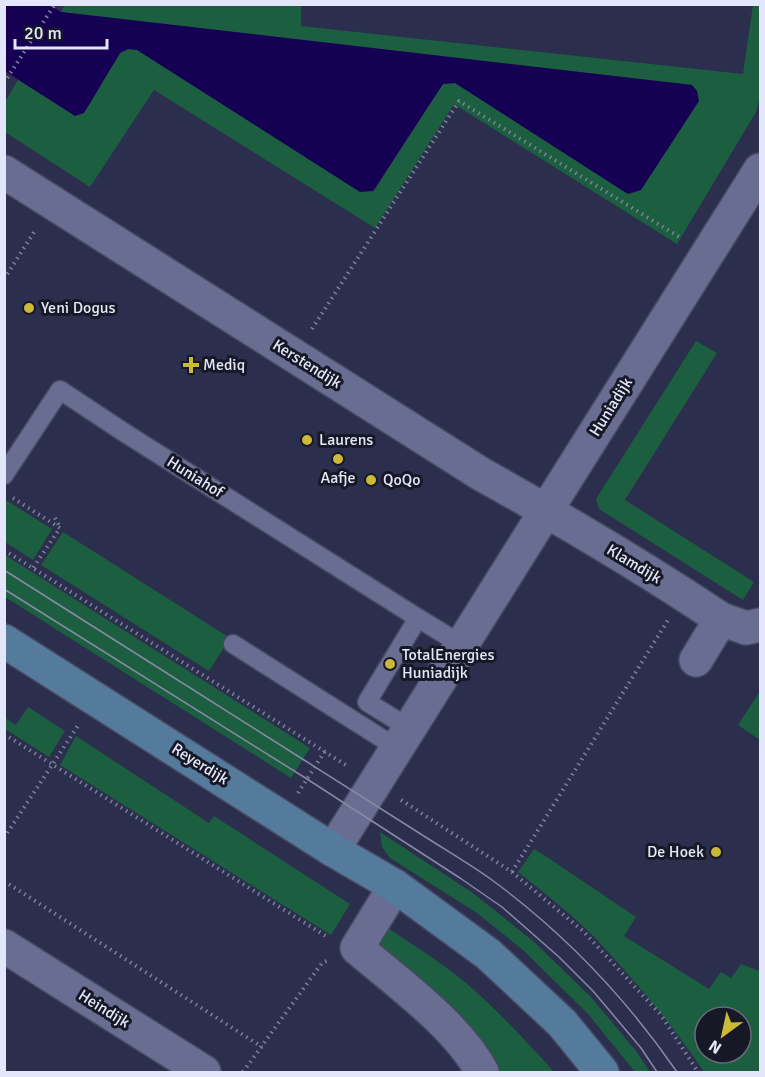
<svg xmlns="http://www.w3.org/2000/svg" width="765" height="1077" font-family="Signika,sans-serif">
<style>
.green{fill:#1c5e40;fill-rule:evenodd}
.water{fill:#150053}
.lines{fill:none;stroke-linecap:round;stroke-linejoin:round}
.lane-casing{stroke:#474862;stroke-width:21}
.street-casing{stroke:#474862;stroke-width:36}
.secondary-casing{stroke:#474862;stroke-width:36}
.path{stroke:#7e819b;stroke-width:4;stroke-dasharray:1.5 4.5;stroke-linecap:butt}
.lane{stroke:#696d91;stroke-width:18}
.street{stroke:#696d91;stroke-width:33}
.secondary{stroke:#547a9c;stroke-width:33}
.tram{stroke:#888aa4;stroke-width:1.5}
.poi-dot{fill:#cdb938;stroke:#171826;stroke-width:2}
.labels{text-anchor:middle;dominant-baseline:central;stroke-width:6;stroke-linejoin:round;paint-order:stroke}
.poi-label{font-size:16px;fill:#e4e7fb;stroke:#171826;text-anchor:start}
.street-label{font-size:16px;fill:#e4e7fb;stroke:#171826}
</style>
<rect width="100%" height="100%" fill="#2c2e4d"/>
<!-- green -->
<path class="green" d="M 65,4 L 301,5 L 301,26 L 743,74 L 753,5 L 760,5 L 760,97 L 756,112 L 677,244 L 454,104 L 375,228 L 154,90 L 90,187 L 5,132 L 5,102 L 18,80 L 75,115 L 84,113 L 120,53 L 128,48 L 137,50 L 374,191 L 442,84 L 455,83 L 628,194 L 692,85 L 61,12 Z
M 696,341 L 717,353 L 625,500 L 754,582 L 743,600 L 599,509 L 596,499 Z
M 4,499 L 52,529 L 33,560 L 5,542 Z
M 63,532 L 230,638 L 209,671 L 41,565 Z
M 5,555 L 310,748 L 291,778 L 5,597 Z
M 760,691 L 760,740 L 738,725 Z
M 28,707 L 65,731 L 49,757 L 5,729 L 5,718 L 16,725 Z
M 76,736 L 209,823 L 214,816 L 350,904 L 331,935 L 60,765 Z
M 380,832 L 473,893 L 533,941 L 591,997 L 636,1051 L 650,1072 L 635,1072 L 588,1014 L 523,950 L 477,913 L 390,858 L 382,847 Z
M 534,849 L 547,857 L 636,917 L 624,936 L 709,989 L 721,972 L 731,978 L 741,964 L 760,971 L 760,1072 L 704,1072 C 678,1033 648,996 616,961 C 607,951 598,940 588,931 C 566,910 542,891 518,872 ZM 705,1017 L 741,1017 L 741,1053 L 705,1053 Z
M 389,929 C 418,948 447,966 473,989 C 502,1015 528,1043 554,1072 L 492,1072 L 380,950 L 381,937 L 385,930 Z"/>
<!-- water -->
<path class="water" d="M 4,5 L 50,5 L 61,12 L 692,85 L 697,91 L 699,101 L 641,190 L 628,194 L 455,83 L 443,84 L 373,191 L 360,192 L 137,50 L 128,49 L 120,53 L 84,113 L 75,116 L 5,71 Z"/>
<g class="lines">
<!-- lane casing -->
<g class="lane-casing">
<path id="lane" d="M 4,475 L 60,390 L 125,433 L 418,618
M 233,644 L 397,748
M 409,728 L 367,702 L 418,618 L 462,645"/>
</g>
<!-- street casing -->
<g class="street-casing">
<path id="street" d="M 4,172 L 481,474 C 562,519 643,567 721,619 L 696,660
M 721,619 L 746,628 L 760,625
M 333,850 L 760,170
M 395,886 L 357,948 C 397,982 458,1026 482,1072
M 4,946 L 204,1072"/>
</g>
<!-- secondary casing -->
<g class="secondary-casing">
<path id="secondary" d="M 4,641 L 333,850 L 395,886 L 488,954 L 562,1023 L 602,1072"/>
</g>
<!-- path -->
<path class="path" d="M 4,83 L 55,4
M 4,279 L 36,229
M 312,329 L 459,101 L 681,238
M 13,498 L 60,528 L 33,568
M 55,518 L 60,527
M 4,550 L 349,767
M 4,734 L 329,938
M 298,793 L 325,751
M 401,800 L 512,872 L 583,931 L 661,1015 L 698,1072
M 4,838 L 79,724
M 512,872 L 668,620
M 4,881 L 262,1047
M 243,1072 L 322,963 L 329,960"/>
<!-- lane -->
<use href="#lane" class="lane"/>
<!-- street -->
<use href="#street" class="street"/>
<!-- secondary -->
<use href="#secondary" class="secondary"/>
<!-- tram -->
<path class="tram" d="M 4,570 C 104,633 204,697 304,760 C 345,786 386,812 427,838 C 449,852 471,865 492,880 C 564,933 626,998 677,1072
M 4,589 L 307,779 L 460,878 L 502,907 L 559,957 L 593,991 L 641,1048 L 657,1072"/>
</g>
<!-- markers -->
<g class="poi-dot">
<circle cx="29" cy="308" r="6"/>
<path d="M188 356h6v6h6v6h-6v6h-6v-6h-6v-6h6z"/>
<circle cx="307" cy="440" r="6"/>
<circle cx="338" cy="459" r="6"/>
<circle cx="371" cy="480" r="6"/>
<circle cx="390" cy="664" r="6"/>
<circle cx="716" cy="852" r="6"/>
</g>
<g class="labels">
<!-- poi labels -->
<g class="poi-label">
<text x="41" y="308">Yeni Dogus</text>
<text x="203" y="365">Mediq</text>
<text x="319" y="440">Laurens</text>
<text x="338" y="478" text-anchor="middle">Aafje</text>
<text x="383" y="480">QoQo</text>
<text x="402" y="655">TotalEnergies<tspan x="402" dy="18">Huniadijk</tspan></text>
<text x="704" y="852" text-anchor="end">De Hoek</text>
</g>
<!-- street labels -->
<g class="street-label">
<text transform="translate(307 364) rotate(32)">Kerstendijk</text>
<text transform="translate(611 407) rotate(-58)">Huniadijk</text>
<text transform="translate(195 477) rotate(32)">Huniahof</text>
<text transform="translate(634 564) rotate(31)">Klamdijk</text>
<text transform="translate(200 764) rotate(32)">Reyerdijk</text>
<text transform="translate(104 1009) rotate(32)">Heindijk</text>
</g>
</g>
<!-- border -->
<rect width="765" height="1077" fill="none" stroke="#e4e7fb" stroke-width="12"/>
<!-- north arrow -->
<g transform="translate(723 1035) rotate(213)"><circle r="28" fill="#171826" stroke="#696b7b" stroke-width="1.5"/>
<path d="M0-4.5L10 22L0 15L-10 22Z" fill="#cdb938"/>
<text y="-9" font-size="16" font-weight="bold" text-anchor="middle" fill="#e4e7fb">N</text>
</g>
<!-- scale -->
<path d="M15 39v9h92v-9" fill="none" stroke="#e4e7fb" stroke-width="3"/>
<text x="24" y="39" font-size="18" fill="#e4e7fb" stroke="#171826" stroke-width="4.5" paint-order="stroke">20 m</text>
</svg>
